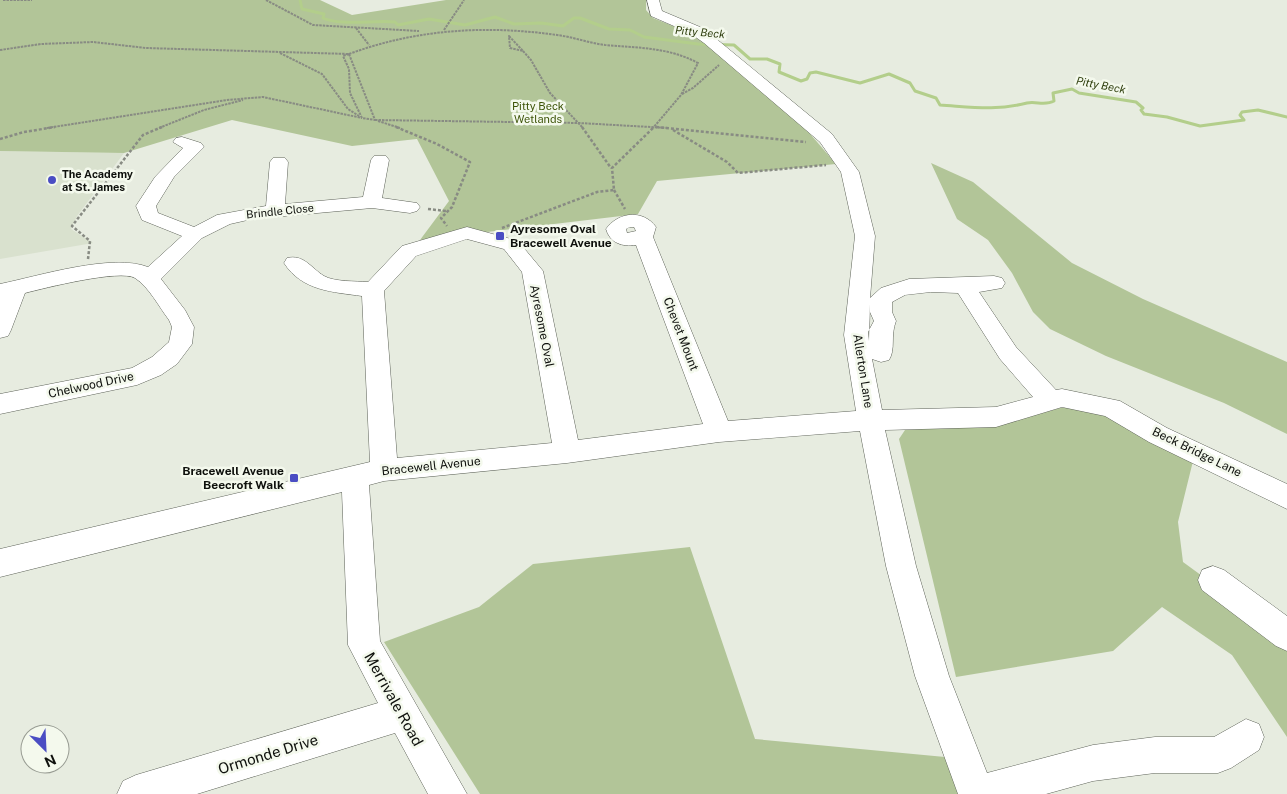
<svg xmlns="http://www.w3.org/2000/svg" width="1287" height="794" font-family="'Public Sans',sans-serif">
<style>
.built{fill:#d9e1ce}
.green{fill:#b2c598}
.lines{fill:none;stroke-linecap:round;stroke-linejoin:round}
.stream{stroke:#b3ce8b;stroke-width:3}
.minor-casing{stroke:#5e6359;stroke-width:1}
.path-far1{stroke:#888b83;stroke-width:2;stroke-dasharray:2.5 1;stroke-linecap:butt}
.path{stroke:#888b83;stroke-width:2.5;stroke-dasharray:3 2;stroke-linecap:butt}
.minor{fill:#fff;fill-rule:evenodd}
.poi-dot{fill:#4a4dc3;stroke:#f4f9ed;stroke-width:2}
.labels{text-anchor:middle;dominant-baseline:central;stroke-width:5;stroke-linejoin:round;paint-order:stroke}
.far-water-label{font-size:11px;font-style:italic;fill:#2f3f0e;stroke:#f4f9ed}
.far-park-label{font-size:11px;fill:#3d5408;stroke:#f4f9ed}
.far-poi-label{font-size:11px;font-weight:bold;fill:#0f110d;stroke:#f4f9ed;text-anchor:start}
.far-street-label{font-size:11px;fill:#0f110d;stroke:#f4f9ed}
.poi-label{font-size:12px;font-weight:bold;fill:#0f110d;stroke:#f4f9ed;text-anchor:start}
.street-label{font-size:12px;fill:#0f110d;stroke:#f4f9ed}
.near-street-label{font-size:15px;fill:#0f110d;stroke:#f4f9ed}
</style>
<rect width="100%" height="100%" fill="#e7ece0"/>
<!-- built -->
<path class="built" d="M 0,151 L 124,153 L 77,216 L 71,229 L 93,243 L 0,259 Z"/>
<!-- green -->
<path class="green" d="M 0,0 L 320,0 L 352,15 L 446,0 L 646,0 L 646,10 L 653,18 L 698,36 L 793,114 L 836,164 L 657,181 L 638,214 L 420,240 L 449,201 L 417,139 L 352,146 L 232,120 L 124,153 L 0,151 Z
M 931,163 L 973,182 L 1072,263 L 1143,299 L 1287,362 L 1287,434 L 1224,403 L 1106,356 L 1050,329 L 1033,312 L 1012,273 L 988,240 L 957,219 Z
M 1088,407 L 1193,461 L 1178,522 L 1183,562 L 1287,638 L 1287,737 L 1232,655 L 1162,607 L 1113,651 L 956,677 L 899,439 L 905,430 L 1006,423 L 1060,408 Z
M 690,547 L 755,739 L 945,757 L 960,794 L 480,794 L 384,642 L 479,607 L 533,564 Z"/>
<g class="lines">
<!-- stream -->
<path class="stream" d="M 300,0 L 302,9 L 324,14 L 323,18 C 339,26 375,20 395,22 L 398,25 L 429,19 L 465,25 L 495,17 L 514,24 L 541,23 L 563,26 L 574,18 L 580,18 L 609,29 L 630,30 L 644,37 L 698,44 L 734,45 L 750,59 L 767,59 L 780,64 L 779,72 L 801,81 L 807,79 L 810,73 L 816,72 L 860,83 L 889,74 L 910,83 L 915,91 L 936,98 L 940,105 C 972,107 996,111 1027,103 C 1036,101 1045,106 1054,101 L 1053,93 L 1072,89 L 1079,93 L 1136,102 L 1143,108 L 1141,110 L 1144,114 L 1167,117 L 1200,126 L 1244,120 L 1240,115 L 1242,112 L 1258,110 L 1287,117"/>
<!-- minor casing -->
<g class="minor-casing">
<path id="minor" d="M 647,0 L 659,0 L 662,11 L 700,27 L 714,37 L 832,134 L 859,172 L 875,236 L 870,298 L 881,288 L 909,279 L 994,276 L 1002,278 L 1005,283 L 1002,288 L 979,292 L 1016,347 L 1056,390 L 1062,389 L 1120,401 L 1167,428 L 1287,484 L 1287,509 L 1149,442 L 1105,416 L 1062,407 L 996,427 L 885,430 L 916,566 L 949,676 L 987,773 L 1093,745 L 1155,737 L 1214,737 L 1246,719 L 1259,724 L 1264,737 L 1259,750 L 1231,768 L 1218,773 L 1155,773 L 1093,781 L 1046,794 L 958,794 L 915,676 L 886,566 L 860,431 L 719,442 L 567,463 L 384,481 L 369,485 L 380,641 L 467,794 L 428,794 L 395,733 L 197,794 L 117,794 L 123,781 L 136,775 L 378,703 L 348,645 L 342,492 L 0,577 L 0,549 L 370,462 L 362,296 C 333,292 302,291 284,263 L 287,258 C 304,254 311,268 324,276 C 335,282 355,281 368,282 L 402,246 L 460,229 L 467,227 L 518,241 L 543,271 L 578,440 L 703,424 L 636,245 C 622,247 610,243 606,229 C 618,212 643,209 656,227 L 653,237 L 728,421 L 856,411 L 844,335 L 855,236 L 841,172 L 820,142 L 704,43 L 690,33 L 651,16 ZM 630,227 L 634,227 L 636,231 L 627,233 L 626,229 ZM 467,239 L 504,249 L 522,272 L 552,443 L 397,458 L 384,291 L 416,256 ZM 931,292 L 958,293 L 1000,359 L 1033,397 L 996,407 L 882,410 L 872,359 L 881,362 L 889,360 C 896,349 890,336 896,321 L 892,312 L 892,302 L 905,295 ZM 870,304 L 870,312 L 874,321 L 868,332 L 869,341 Z
M 182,137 L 201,143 L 204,147 L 174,177 L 156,206 L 158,213 L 194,227 L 217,215 L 266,206 L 270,162 L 273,158 L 285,158 L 288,162 L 285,204 L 363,197 L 371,160 L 374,156 L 386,156 L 389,160 L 382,198 L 417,203 L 420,207 L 417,211 L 410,213 L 372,208 L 252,219 L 230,224 L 202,238 L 161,279 L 185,310 L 194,327 L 192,344 L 177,364 L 161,375 L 137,385 L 0,414 L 0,394 L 132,368 L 152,357 L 169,342 L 172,327 L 169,320 C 159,307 149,287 135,278 C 120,269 45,288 25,293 L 11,330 L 8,336 L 0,338 L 0,284 C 39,276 112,253 148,267 L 182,236 L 142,220 L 136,206 L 155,177 L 183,148 L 173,142 L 176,138 Z
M 1213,566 L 1224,570 L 1287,616 L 1287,651 L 1276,646 L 1202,590 L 1198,580 L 1202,570 Z"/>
</g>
<!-- path-far1 -->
<path class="path-far1" d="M 3,0 L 32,0
M 266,0 L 313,25 L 419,31
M 356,28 L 369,45
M 444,30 L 464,0
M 509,36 L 523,51 L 510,48 Z
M 0,50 L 41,44 L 93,42 L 146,48 L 349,54
M 523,51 L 531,60 L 550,93 L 583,128
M 280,53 L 322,74 L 348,109 L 359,116
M 349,54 L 375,120 L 362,118 L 350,93 L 349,69 L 343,56 Z
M 349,54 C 417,29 486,25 557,35 C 573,37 589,43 605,45 C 638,48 668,47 698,63 L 681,95 L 653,128
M 682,94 L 693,88 L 719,65
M 375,120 L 579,123 L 668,128
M 378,121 L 400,128
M 47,128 L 227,100 L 263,97 L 362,118
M 159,128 L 204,110 L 243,100"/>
<!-- path -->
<path class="path" d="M 396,127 L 437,144 L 470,162 L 452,207 L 441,218 L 447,226
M 582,127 L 611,168
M 656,127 L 806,142
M 673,130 L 727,162 L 738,173 L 826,165
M 0,139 L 24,132 L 55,127
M 614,190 L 625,209
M 428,209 L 446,211
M 502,228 L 597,192 L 614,190 L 612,168 L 654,127
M 88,259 L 90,241 L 72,226 L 143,135 L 162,127"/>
<!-- minor -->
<use href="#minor" class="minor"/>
</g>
<!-- markers -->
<g class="poi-dot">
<circle cx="52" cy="180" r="5"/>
<rect x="495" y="231" width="10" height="10" rx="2.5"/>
<rect x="289" y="473" width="10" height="10" rx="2.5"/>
</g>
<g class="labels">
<!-- far-water labels -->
<g class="far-water-label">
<text transform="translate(700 32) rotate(5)">Pitty Beck</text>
<text transform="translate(1101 85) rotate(11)">Pitty Beck</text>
</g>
<!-- far-park labels -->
<g class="far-park-label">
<text x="538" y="106">Pitty Beck<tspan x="538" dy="13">Wetlands</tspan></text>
</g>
<!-- far-poi labels -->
<g class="far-poi-label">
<text x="62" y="174">The Academy<tspan x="62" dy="13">at St. James</tspan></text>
</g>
<!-- far-street labels -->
<g class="far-street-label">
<text transform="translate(280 211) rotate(-6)">Brindle Close</text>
</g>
<!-- poi labels -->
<g class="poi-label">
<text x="510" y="229">Ayresome Oval<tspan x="510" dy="14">Bracewell Avenue</tspan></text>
<text x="284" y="471" text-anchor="end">Bracewell Avenue<tspan x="284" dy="14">Beecroft Walk</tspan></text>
</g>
<!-- street labels -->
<g class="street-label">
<text transform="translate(542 326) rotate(79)">Ayresome Oval</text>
<text transform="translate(681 334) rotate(69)">Chevet Mount</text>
<text transform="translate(863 371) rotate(81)">Allerton Lane</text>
<text transform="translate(91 385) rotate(-12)">Chelwood Drive</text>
<text transform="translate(1197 452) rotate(26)">Beck Bridge Lane</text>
<text transform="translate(431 466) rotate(-6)">Bracewell Avenue</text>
</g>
<!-- near-street labels -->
<g class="near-street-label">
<text transform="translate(394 699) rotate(61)">Merrivale Road</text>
<text transform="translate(268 754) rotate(-17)">Ormonde Drive</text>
</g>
</g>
<!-- north arrow -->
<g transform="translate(45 749) rotate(156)"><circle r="24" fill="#f4f9ed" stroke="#989c93"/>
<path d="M0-4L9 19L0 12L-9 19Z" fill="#4a4dc3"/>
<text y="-8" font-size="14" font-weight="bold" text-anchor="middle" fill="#0f110d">N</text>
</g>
</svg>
